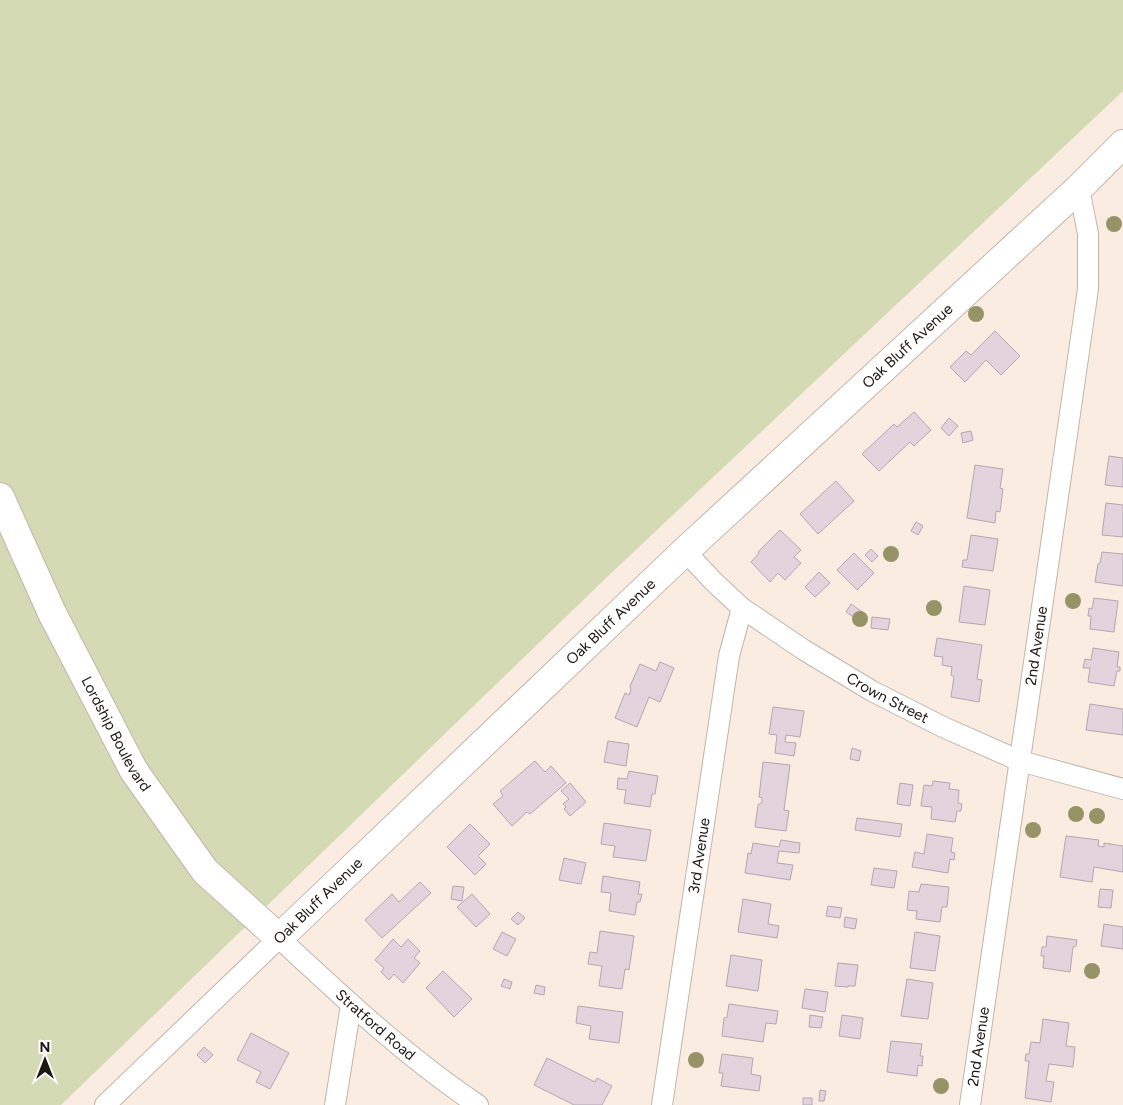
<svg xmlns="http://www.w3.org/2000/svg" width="1123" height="1105" font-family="Figtree,sans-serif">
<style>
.green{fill:#d3dab4}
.building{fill:#e2d3dd;stroke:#b5a6b0}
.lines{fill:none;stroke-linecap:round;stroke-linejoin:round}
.street-casing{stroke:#c2b5aa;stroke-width:22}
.secondary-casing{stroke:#c2b5aa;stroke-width:30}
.street{stroke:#fff;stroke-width:20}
.secondary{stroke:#fff;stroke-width:28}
.tree{fill:#969466}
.labels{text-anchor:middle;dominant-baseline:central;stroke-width:5;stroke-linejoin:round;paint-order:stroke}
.street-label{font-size:15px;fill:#1c1713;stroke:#fff}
</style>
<rect width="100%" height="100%" fill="#faece1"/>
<!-- green -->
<path class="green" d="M 0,0 L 1123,0 L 1123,91 L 606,578 L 61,1105 L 0,1105 Z"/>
<!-- building -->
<path class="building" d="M 995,331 L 1020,356 L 1001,375 L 986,360 L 965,382 L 950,367 L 966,351 L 971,355 Z
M 914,412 L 931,430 L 914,446 L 910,442 L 879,471 L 862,454 L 894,424 L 897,427 Z
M 949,418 L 958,426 L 949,436 L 941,428 Z
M 971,431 L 973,440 L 963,443 L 961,433 Z
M 1109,456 L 1123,458 L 1123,487 L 1105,485 Z
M 975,465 L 1003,469 L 1000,488 L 1003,489 L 1000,512 L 996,511 L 995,523 L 967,518 Z
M 836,481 L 854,501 L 818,534 L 800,514 Z
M 1106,503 L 1123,505 L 1123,537 L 1102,535 Z
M 916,522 L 923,526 L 918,535 L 911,531 Z
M 780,530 L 801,550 L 794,557 L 801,563 L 785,580 L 778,573 L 770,582 L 751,562 L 759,553 L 758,552 Z
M 971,535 L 998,539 L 993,571 L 962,567 L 963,560 L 967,560 Z
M 871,549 L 878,556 L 872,562 L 865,555 Z
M 1102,552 L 1123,554 L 1123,586 L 1095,582 L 1098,564 L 1100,563 Z
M 854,553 L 874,573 L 857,590 L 837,570 Z
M 819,572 L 830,583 L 815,597 L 805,587 Z
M 964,586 L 990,590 L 985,625 L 959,622 Z
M 1094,598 L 1118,601 L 1114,632 L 1090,629 L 1091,616 L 1088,616 L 1089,608 L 1092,609 Z
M 851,604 L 864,613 L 859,621 L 846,612 Z
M 872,617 L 890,619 L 888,630 L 871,628 Z
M 937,638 L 982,645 L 977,679 L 982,680 L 979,702 L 951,697 L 954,677 L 951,675 L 952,667 L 942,665 L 943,657 L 934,656 Z
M 1093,648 L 1119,652 L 1117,667 L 1120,667 L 1120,671 L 1117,671 L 1114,686 L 1088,682 L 1090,668 L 1083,668 L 1085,659 L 1091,660 Z
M 660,662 L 674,668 L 660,702 L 649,697 L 637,727 L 615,718 L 625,693 L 629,695 L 631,690 L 630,686 L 640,664 L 656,671 Z
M 1090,704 L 1123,709 L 1123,735 L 1086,730 Z
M 773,707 L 804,711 L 800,737 L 786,735 L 785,742 L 796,743 L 794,756 L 775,753 L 777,735 L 769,734 Z
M 608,741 L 629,744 L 626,766 L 604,762 Z
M 852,748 L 861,751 L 859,761 L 850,759 Z
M 535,761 L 545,772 L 551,766 L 566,783 L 530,814 L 527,812 L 512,826 L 493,804 L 503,796 L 500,791 Z
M 763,762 L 790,765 L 784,810 L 789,811 L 786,831 L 755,827 L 758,805 L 762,802 L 762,798 L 759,797 Z
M 629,771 L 658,776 L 655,794 L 652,794 L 650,807 L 624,803 L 626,790 L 617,789 L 618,778 L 627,779 Z
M 933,781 L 950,783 L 949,789 L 959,790 L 958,803 L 962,804 L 961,811 L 957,811 L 955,822 L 931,819 L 932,807 L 921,806 L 924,785 L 932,786 Z
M 570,783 L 586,802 L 570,816 L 564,809 L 566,807 L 563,804 L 569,799 L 561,791 Z
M 900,783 L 913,785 L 910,806 L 897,804 Z
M 857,818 L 902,824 L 900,837 L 855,830 Z
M 604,823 L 651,830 L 646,861 L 613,857 L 615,846 L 601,844 Z
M 470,824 L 490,844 L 478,856 L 486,864 L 475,875 L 447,847 Z
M 927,834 L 953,838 L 951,852 L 955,853 L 954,860 L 950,859 L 948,873 L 912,867 L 915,852 L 924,854 Z
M 1066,836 L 1099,840 L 1098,846 L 1104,847 L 1104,843 L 1123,846 L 1123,872 L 1094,867 L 1092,882 L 1060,877 Z
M 781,840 L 800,843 L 799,853 L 779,851 L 777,863 L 793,865 L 790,880 L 745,873 L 748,853 L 751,854 L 753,843 L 779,847 Z
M 564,858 L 586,863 L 581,884 L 559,880 Z
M 874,868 L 897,871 L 894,888 L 871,885 Z
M 603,876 L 640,882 L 638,894 L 642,894 L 640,902 L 637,902 L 635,915 L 609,911 L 611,893 L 601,892 Z
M 420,882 L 431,893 L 382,938 L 365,920 L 392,894 L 399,902 Z
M 921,884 L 949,887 L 947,907 L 942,907 L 940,922 L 916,919 L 917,911 L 907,910 L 909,891 L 919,892 Z
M 453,886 L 464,887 L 462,901 L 451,899 Z
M 1100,889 L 1113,890 L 1111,908 L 1098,907 Z
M 472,894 L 490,914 L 476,927 L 457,907 Z
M 743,899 L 771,904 L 768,924 L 779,926 L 777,938 L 738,932 Z
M 828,906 L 842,908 L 840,918 L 826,916 Z
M 518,912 L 525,918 L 518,925 L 511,919 Z
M 845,917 L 857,919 L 855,929 L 844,927 Z
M 1104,924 L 1123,927 L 1123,949 L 1101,946 Z
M 600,931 L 634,936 L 629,970 L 625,969 L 622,989 L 599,986 L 602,966 L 588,964 L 590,952 L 597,953 Z
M 502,932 L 516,939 L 507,956 L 493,949 Z
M 915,932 L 940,936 L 935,971 L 910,968 Z
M 1047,936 L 1077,940 L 1076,946 L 1073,947 L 1070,972 L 1043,968 L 1044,956 L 1041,956 L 1042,947 L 1046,947 Z
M 393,939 L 401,947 L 408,939 L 420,951 L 414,958 L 420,963 L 403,983 L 394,974 L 389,980 L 381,972 L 384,968 L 375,960 Z
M 731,955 L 762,960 L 758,991 L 726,986 Z
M 838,963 L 858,965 L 855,986 L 848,986 L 848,987 L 835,986 Z
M 443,971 L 472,999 L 454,1017 L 426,988 Z
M 504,979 L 512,982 L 510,989 L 501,986 Z
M 907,979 L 933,983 L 928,1019 L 901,1016 Z
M 536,985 L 545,987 L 544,995 L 534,993 Z
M 805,989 L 828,992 L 825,1012 L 802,1008 Z
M 729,1004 L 778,1011 L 776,1024 L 766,1023 L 763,1042 L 722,1036 L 724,1018 L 727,1017 Z
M 578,1006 L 623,1012 L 619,1043 L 589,1039 L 591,1026 L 576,1023 Z
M 810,1015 L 823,1017 L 821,1028 L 809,1027 Z
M 842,1015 L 863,1018 L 860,1039 L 839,1036 Z
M 1043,1019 L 1069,1023 L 1066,1046 L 1075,1047 L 1073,1067 L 1049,1064 L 1046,1081 L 1054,1082 L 1051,1102 L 1025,1098 L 1029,1061 L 1025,1061 L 1026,1054 L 1029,1054 L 1031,1042 L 1040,1043 Z
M 251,1033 L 289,1053 L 270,1089 L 256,1082 L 261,1072 L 237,1060 Z
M 891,1041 L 922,1044 L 920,1056 L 923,1056 L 922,1066 L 918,1065 L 917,1076 L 887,1072 Z
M 204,1047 L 213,1055 L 205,1063 L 197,1055 Z
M 722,1054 L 753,1058 L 751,1074 L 761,1076 L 759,1091 L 721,1086 L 723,1073 L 719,1073 Z
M 547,1058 L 595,1082 L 597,1078 L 612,1086 L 602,1105 L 574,1105 L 534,1085 Z
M 820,1090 L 826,1091 L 824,1101 L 819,1101 Z
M 803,1098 L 812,1098 L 812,1105 L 803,1105 Z"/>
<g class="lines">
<!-- street casing -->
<g class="street-casing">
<g id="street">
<path id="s1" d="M 685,551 L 714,582 L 742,608 L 804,650 L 872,691 L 943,727 L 1020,761 L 1123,789"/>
<path id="s2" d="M 105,1105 L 279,938 C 343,997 406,1057 478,1105"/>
<path d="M 335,1105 L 351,1005"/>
<path id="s3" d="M 662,1105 L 729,656 L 742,608"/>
<path id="s4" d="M 970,1105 L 1088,289 L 1088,234 L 1079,188"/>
</g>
</g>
<!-- secondary casing -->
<g class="secondary-casing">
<g id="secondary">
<path id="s5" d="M 0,497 L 52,613 L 134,771 L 205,871 L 279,938 L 685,551 L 1079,188 L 1123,144"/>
</g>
</g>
<!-- street -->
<use href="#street" class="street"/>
<!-- secondary -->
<use href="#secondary" class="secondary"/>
</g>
<!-- trees -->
<g class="tree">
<circle cx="1114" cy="224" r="8"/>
<circle cx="976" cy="314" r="8"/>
<circle cx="891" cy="554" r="8"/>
<circle cx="1073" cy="601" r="8"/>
<circle cx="934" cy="608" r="8"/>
<circle cx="860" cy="619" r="8"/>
<circle cx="1076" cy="814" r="8"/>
<circle cx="1097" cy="816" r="8"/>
<circle cx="1033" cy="830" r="8"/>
<circle cx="1092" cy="971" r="8"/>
<circle cx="696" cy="1060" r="8"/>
<circle cx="941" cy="1086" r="8"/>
</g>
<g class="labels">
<!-- street labels -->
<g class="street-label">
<text stroke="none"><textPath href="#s5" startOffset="1391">Oak Bluff Avenue</textPath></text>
<text stroke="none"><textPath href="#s5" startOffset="986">Oak Bluff Avenue</textPath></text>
<text stroke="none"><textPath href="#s4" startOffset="464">2nd Avenue</textPath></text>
<text stroke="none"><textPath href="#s1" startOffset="252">Crown Street</textPath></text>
<text stroke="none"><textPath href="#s5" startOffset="264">Lordship Boulevard</textPath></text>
<text stroke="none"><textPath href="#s3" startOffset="252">3rd Avenue</textPath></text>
<text transform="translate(318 901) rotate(-44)">Oak Bluff Avenue</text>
<text stroke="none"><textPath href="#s2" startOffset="371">Stratford Road</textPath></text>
<text stroke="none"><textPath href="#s4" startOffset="59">2nd Avenue</textPath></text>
</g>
</g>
<!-- north arrow -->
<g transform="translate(45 1060)" stroke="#ffffff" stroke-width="4" paint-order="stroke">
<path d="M0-4L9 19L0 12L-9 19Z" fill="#1c1713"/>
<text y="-8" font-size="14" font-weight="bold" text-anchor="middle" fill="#1c1713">N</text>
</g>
</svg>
